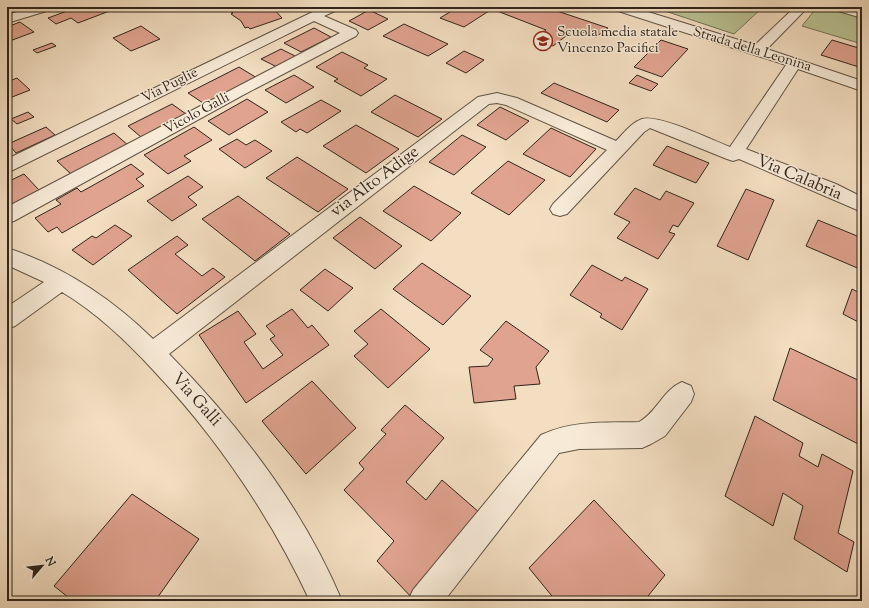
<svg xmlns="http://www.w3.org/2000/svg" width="869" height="608" font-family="'Sorts Mill Goudy',serif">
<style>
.green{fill:#b9c294;stroke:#747458}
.building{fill:#e0a390;stroke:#30251b}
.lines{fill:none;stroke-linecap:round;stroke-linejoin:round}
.minor-casing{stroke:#615344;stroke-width:2}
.minor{fill:#f7ead7;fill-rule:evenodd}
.labels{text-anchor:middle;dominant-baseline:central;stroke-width:3;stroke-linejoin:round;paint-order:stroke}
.far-poi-label{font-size:14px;fill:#30251b;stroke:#f7ead7;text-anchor:start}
.far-street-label{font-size:14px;fill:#30251b;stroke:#f7ead7}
.street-label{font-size:17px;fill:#30251b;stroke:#f7ead7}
</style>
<rect width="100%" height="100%" fill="#f3dec1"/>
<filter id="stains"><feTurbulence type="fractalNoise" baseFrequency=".005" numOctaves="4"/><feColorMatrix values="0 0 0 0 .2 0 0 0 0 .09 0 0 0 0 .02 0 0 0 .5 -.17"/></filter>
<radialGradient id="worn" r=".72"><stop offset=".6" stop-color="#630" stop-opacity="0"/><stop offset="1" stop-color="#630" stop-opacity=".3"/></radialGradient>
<!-- green -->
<path class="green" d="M 653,7 L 763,7 L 734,34 Z
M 817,7 L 827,7 L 862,17 L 862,44 L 802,26 Z"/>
<!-- building -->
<path class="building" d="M 9,7 L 37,7 L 17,14 L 7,8 Z
M 78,7 L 120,7 L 78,23 L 71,18 L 56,24 L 48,18 Z
M 222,7 L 272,7 L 282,18 L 250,29 L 248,27 L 245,28 L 241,21 L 231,14 L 233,13 Z
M 458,7 L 545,7 L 608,28 L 596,37 L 575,29 L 553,46 L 534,39 L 546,30 L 492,9 L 464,27 L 440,18 Z
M 369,10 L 388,19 L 368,30 L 349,21 Z
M 20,22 L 34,32 L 7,42 L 7,27 Z
M 404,24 L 448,44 L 428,56 L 383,36 Z
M 141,26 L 160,39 L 131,51 L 113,38 Z
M 314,28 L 331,37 L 301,52 L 284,43 Z
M 661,40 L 688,49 L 662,77 L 634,67 Z
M 832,40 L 862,49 L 862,68 L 821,55 Z
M 52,43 L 56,46 L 37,53 L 33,50 Z
M 281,49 L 297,57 L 277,67 L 261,59 Z
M 464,51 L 484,60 L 466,73 L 446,63 Z
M 342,52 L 368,65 L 364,68 L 387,79 L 361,96 L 334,81 L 338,79 L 316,67 Z
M 239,67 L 257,78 L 206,105 L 188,93 Z
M 294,75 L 314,87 L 286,103 L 265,90 Z
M 637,75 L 658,84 L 651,91 L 629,83 Z
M 17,78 L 30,90 L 7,99 L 7,82 Z
M 554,83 L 619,110 L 607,122 L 541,93 Z
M 395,95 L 442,119 L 418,137 L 371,112 Z
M 247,99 L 268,112 L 229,135 L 208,121 Z
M 321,100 L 341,111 L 307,133 L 300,129 L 296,132 L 281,122 Z
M 172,104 L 186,114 L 141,137 L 128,126 Z
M 500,107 L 529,121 L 506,140 L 477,125 Z
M 28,112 L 34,117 L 17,124 L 11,119 Z
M 356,125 L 399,149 L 366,173 L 323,146 Z
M 46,127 L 55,135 L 16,153 L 8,144 Z
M 194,127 L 212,140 L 184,156 L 191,161 L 168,174 L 144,155 Z
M 551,128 L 596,149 L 570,177 L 523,154 Z
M 114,133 L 129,146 L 72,175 L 57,161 Z
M 462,135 L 486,147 L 454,175 L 429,162 Z
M 237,139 L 246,145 L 255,140 L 272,151 L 245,168 L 219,149 Z
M 667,146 L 709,163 L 696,183 L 653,165 Z
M 297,157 L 348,189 L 318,212 L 266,178 Z
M 508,161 L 545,180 L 509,215 L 471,193 Z
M 131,164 L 144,174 L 136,179 L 144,186 L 62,233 L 57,227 L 48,232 L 35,218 L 61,204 L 56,200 L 77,188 L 81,192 Z
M 24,174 L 39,190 L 7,207 L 7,182 Z
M 188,176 L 203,187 L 188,197 L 197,205 L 172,221 L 147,201 Z
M 414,186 L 461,213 L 431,241 L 383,211 Z
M 635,188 L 660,200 L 666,191 L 694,203 L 678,227 L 673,225 L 669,232 L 675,234 L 658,259 L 617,238 L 630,222 L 614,214 Z
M 746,189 L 774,200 L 748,260 L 717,246 Z
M 238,196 L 290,234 L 255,261 L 202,219 Z
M 360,217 L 402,246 L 375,269 L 333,238 Z
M 818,220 L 862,238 L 862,270 L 806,246 Z
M 115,225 L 132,236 L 93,265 L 72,250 L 92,236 L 96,238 Z
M 177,236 L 188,245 L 175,254 L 202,276 L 213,268 L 225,277 L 177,314 L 128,270 Z
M 422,263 L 471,296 L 443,325 L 393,289 Z
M 592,265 L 622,281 L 625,277 L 648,289 L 622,330 L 600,317 L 602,314 L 570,295 Z
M 325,269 L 353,288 L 328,311 L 300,290 Z
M 852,289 L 862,294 L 862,324 L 843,314 Z
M 292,309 L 308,328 L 312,325 L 329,345 L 246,403 L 199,335 L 238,311 L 256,334 L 244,342 L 263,369 L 283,355 L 270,339 L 275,336 L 266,326 Z
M 381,309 L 430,349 L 388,388 L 354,356 L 368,344 L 354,331 Z
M 506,321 L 549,351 L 536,367 L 540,384 L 514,386 L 516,399 L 474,403 L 469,367 L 488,366 L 493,359 L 480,350 Z
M 790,348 L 862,382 L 862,446 L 773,400 Z
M 312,381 L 356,428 L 306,474 L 262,421 Z
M 405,405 L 444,438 L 406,482 L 426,500 L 442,480 L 480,513 L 414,600 L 377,561 L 394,541 L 344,490 L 364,469 L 359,463 L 386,434 L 381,430 Z
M 755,416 L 803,443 L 799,456 L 818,467 L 822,454 L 853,471 L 838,533 L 854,542 L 847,572 L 794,539 L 803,506 L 783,493 L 773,526 L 725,496 Z
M 132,494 L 199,539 L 155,601 L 73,601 L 54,586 Z
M 594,500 L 665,575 L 644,601 L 556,601 L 529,568 Z"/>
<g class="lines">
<!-- minor casing -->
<g class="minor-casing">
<path id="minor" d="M 33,7 L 52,7 L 50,10 L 7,23 L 7,15 Z
M 323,7 L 339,7 L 337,10 L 324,16 L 356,30 L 358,33 L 356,36 L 243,95 L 14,221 L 7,223 L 7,207 L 340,33 L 314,21 L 13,170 L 7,172 L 7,159 Z
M 613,7 L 632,7 L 755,45 L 795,7 L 808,7 L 767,49 L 862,81 L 862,91 L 798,69 L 746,149 L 836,184 L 862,197 L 862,212 L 739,159 L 733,161 L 727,159 L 650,128 L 644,132 L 567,214 L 560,216 L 553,214 L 550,209 L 553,204 L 607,150 L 506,105 L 497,103 L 489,104 L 169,354 C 239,425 303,508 342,601 L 310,601 C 270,516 218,439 154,371 C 126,341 97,313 62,292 L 15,326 L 7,329 L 7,307 L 44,282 L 7,265 L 7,248 C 63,266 111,298 153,339 L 478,97 L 497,93 L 517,98 L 616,141 C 624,133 631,123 642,119 C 658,114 712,140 730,147 L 786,65 L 615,10 Z
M 833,7 L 852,7 L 862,10 L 862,18 L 835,10 Z
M 682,382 L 691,386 L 694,394 L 691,402 L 665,436 L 651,444 L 642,448 L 579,449 L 559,453 L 444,601 L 408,601 L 413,590 L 541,435 C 572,420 606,423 639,422 C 657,412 663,390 682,382 Z"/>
</g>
<!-- minor -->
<use href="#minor" class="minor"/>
</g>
<!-- icons -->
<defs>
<g id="school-ring" transform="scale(1)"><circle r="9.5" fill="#f7ead7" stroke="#8f2418" stroke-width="1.5"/><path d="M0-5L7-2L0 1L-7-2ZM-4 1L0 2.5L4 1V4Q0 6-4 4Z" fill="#8f2418"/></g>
</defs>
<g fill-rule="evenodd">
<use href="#school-ring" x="543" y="41"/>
</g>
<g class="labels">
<!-- far-poi labels -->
<g class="far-poi-label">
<text x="557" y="33">Scuola media statale<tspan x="557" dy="16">Vincenzo Pacifici</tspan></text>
</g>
<!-- far-street labels -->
<g class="far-street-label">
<text transform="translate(752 50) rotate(17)">Strada della Leonina</text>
<text transform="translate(170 86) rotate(-27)">Via Puglie</text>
<text transform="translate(197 114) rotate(-28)">Vicolo Galli</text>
</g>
<!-- street labels -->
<g class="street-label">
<text transform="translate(799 178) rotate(23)">Via Calabria</text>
<text transform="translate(375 182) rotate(-37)">via Alto Adige</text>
<text transform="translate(196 400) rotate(48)">Via Galli</text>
</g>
</g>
<!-- margin -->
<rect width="869" height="608" fill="none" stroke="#f3dec1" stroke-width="24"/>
<rect x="8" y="8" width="853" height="592" fill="none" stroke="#30251b" stroke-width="2"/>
<rect x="12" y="12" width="845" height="584" fill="none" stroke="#30251b"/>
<!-- north arrow -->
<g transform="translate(42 566) rotate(62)" stroke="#f7ead7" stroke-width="3" paint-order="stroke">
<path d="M0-3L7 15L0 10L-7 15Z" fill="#30251b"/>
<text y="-6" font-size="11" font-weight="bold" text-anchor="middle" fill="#30251b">N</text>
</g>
<rect width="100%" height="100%" filter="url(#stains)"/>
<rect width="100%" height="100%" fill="url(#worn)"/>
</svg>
